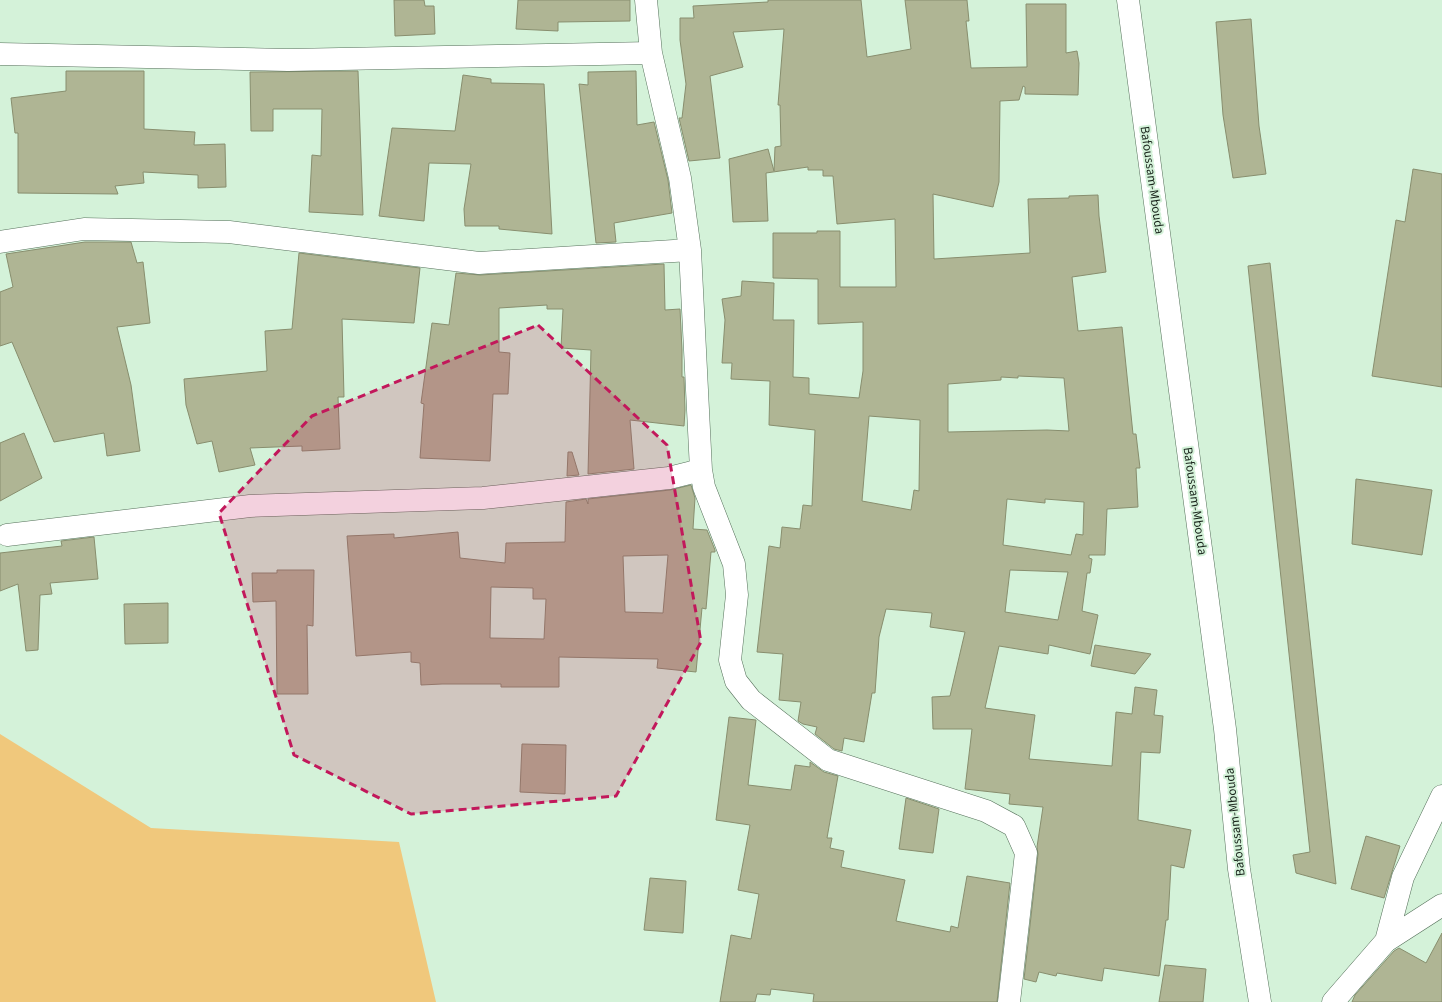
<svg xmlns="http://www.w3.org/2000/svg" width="1442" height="1002" font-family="'Source Sans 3',sans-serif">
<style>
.green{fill:#f0c87c}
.building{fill:#afb594;stroke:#888e6e;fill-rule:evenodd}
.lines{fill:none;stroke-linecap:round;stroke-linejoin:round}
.minor-casing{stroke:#56715b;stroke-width:23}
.trunk-casing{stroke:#56715b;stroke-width:23}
.minor{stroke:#fff;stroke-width:22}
.trunk{stroke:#fff;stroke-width:22}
.marked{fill:#c2185b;fill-opacity:0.2;stroke:#c2185b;stroke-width:3;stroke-dasharray:8 5;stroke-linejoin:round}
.labels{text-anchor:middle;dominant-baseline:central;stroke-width:4;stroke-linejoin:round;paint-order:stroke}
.street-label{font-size:13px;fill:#19241b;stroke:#d4f2d9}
</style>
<rect width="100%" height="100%" fill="#d4f2d9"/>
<!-- green -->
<path class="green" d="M 0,734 L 151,828 L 399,842 L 436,1002 L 0,1002 Z"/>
<!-- building -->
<path class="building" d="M 394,0 L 424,0 L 425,6 L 434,6 L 435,34 L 395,36 Z
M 518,0 L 630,0 L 630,21 L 558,22 L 558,31 L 516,29 Z
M 768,0 L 861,0 L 867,57 L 911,49 L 905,0 L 967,0 L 969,21 L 966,21 L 971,68 L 1027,67 L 1026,4 L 1066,4 L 1066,53 L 1077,51 L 1079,63 L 1078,95 L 1025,94 L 1025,87 L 1023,86 L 1019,100 L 1000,101 L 999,182 L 993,207 L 933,194 L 934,259 L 1030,253 L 1028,199 L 1069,198 L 1069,196 L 1098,195 L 1099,216 L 1106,272 L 1072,277 L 1078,331 L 1122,327 L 1133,434 L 1136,434 L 1140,468 L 1136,468 L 1138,507 L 1107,509 L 1105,555 L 1089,555 L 1089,558 L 1092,559 L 1090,573 L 1087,573 L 1082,611 L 1098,615 L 1090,654 L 1049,645 L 1048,654 L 999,646 L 985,708 L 1035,715 L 1029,759 L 1112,766 L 1116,712 L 1132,714 L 1135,687 L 1157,690 L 1154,715 L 1163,716 L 1160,753 L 1141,752 L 1138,820 L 1191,830 L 1184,868 L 1171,865 L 1168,920 L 1166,920 L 1159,976 L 1104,968 L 1102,981 L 1057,973 L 1056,976 L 1039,972 L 1036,982 L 1024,979 L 1038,854 L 1037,847 L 1043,807 L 1009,804 L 1010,794 L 965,789 L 972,729 L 933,729 L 932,697 L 950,696 L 965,632 L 930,627 L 932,613 L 886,609 L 879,637 L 875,693 L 872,693 L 864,742 L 844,738 L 842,751 L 834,749 L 815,734 L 817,727 L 803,724 L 798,721 L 801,702 L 779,700 L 783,654 L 757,652 L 769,546 L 780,548 L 782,527 L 800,529 L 803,505 L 812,506 L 815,430 L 769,425 L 770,381 L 731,379 L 732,363 L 722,363 L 725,320 L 722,299 L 741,296 L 742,281 L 774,283 L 773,320 L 794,320 L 793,377 L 809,378 L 809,394 L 859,398 L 863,371 L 863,322 L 818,324 L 818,279 L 773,278 L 773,233 L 817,233 L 817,231 L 840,231 L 840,287 L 896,287 L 895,219 L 837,224 L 833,176 L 823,176 L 823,170 L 808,170 L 808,167 L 766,173 L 768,221 L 733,222 L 729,159 L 768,149 L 774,171 L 775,147 L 781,146 L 780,105 L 778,105 L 784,29 L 733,32 L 743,67 L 710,76 L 720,158 L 689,161 L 679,118 L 682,118 L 686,84 L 680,40 L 680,18 L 694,18 L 693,6 L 768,2 ZM 1018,376 L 1064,378 L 1069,431 L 1047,430 L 948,432 L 948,384 L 1001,380 L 1001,377 L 1018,378 ZM 869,416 L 920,420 L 919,491 L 914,490 L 911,510 L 862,501 ZM 1007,499 L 1045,503 L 1045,499 L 1084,502 L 1083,535 L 1076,534 L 1071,555 L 1003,545 ZM 1010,570 L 1068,572 L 1058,620 L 1005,612 Z
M 1251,19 L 1259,126 L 1266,174 L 1233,178 L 1223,115 L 1216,22 Z
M 66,71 L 144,71 L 144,129 L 195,132 L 194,145 L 225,144 L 226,187 L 198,188 L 198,175 L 143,172 L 144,183 L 115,186 L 118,194 L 18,193 L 18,133 L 15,133 L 11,98 L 66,91 Z
M 358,71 L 363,215 L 309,212 L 312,155 L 321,156 L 322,109 L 273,109 L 273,131 L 251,131 L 250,72 Z
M 636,71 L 637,125 L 654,122 L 668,180 L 672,213 L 614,223 L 616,242 L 596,243 L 579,84 L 588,85 L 588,72 Z
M 463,75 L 491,79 L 491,83 L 544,84 L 552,234 L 499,229 L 499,226 L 465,226 L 464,209 L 471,164 L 429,163 L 424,221 L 379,216 L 392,128 L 455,131 Z
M 1413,169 L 1442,174 L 1442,387 L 1372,376 L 1396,220 L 1405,222 Z
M 85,242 L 131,242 L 137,263 L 143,262 L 150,323 L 117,327 L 131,385 L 140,451 L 107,456 L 104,433 L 54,442 L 12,342 L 0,346 L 0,292 L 13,287 L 6,254 Z
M 299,253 L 420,268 L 414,323 L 342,319 L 344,397 L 338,397 L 340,449 L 302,451 L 302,446 L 250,448 L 255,465 L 219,472 L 212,441 L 197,444 L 186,405 L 184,379 L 267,371 L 265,331 L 292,329 Z
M 1270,263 L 1336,884 L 1296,873 L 1293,855 L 1310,852 L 1248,266 Z
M 664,264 L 665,310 L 680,309 L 682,350 L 682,377 L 684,377 L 685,410 L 684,426 L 630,420 L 634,469 L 588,474 L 591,350 L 561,348 L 563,309 L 547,309 L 547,305 L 499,308 L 499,352 L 510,353 L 508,394 L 493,394 L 490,461 L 420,458 L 424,404 L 421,403 L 432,323 L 449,325 L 456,273 L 480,275 Z
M 24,433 L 42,478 L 0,501 L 0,443 Z
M 568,452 L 572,452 L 579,475 L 567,476 Z
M 1356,479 L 1432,490 L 1422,555 L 1352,544 Z
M 691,485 L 695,498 L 693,529 L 707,530 L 715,550 L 715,552 L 711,552 L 706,609 L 702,608 L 696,672 L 657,668 L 658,659 L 559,657 L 559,687 L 501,687 L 501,684 L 442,684 L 421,685 L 420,663 L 411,662 L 411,652 L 356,656 L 347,536 L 394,534 L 394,538 L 458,532 L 460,558 L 505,563 L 506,543 L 565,542 L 566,502 L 586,499 L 588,504 L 588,499 L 670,490 ZM 668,555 L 663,613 L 625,612 L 623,556 ZM 491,587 L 533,588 L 533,599 L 546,599 L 544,639 L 490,638 Z
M 94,537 L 98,579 L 50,583 L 52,594 L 40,595 L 38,650 L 26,651 L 18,584 L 0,591 L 0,553 L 62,546 L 61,541 Z
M 277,570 L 314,570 L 313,626 L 307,625 L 308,694 L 277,694 L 276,601 L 253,602 L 252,573 L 277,573 Z
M 168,603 L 168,643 L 125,644 L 124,604 Z
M 1095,645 L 1151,654 L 1135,674 L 1091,666 Z
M 729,717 L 756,720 L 748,785 L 791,790 L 795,765 L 810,767 L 810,762 L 824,772 L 838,776 L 827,838 L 832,838 L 830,848 L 844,851 L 841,867 L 905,880 L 896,921 L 950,932 L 951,926 L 958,928 L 967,876 L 1010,883 L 997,1002 L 813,1002 L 814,994 L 771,989 L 770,995 L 757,994 L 755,1002 L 720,1002 L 731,935 L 751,939 L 759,894 L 738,890 L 750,825 L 716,820 Z
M 522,744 L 566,745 L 565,794 L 520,792 Z
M 906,798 L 939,809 L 933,853 L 899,849 Z
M 1366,836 L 1400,846 L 1384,898 L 1351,889 Z
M 650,878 L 686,881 L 683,933 L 644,930 Z
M 1442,933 L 1442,1002 L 1352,1002 L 1355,995 L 1394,951 L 1399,948 L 1426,963 Z
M 1165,965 L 1206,969 L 1203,1002 L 1159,1002 Z"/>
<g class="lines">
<!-- minor casing -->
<g class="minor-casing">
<path id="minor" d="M 646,0 L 651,53 L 680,178 L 690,250 L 701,470 L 704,487 L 734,564 L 737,595 L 730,660 L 736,681 L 751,700 L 828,760 L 986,811 L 1014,826 L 1026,853 L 1009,1002
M 0,54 L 288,60 L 651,53
M 0,242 L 84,229 L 229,232 L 479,263 L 690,250
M 7,535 L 250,506 L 483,498 L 669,478 L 701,470
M 1386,941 L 1403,877 L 1442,796
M 1333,1002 L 1386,941 L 1442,905"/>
</g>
<!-- trunk casing -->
<g class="trunk-casing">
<path id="trunk" d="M 1128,0 L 1225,729 L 1239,869 L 1260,1002"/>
</g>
<!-- minor -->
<use href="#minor" class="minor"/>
<!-- trunk -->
<use href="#trunk" class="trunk"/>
</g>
<!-- marked area -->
<path class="marked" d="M 538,325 L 667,445 L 701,642 L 616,796 L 411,814 L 294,755 L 219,513 L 312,416 Z"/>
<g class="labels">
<!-- street labels -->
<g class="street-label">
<text transform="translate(1152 180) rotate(82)">Bafoussam-Mbouda</text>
<text transform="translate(1195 501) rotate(82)">Bafoussam-Mbouda</text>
<text transform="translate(1235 822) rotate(-96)">Bafoussam-Mbouda</text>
</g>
</g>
</svg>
